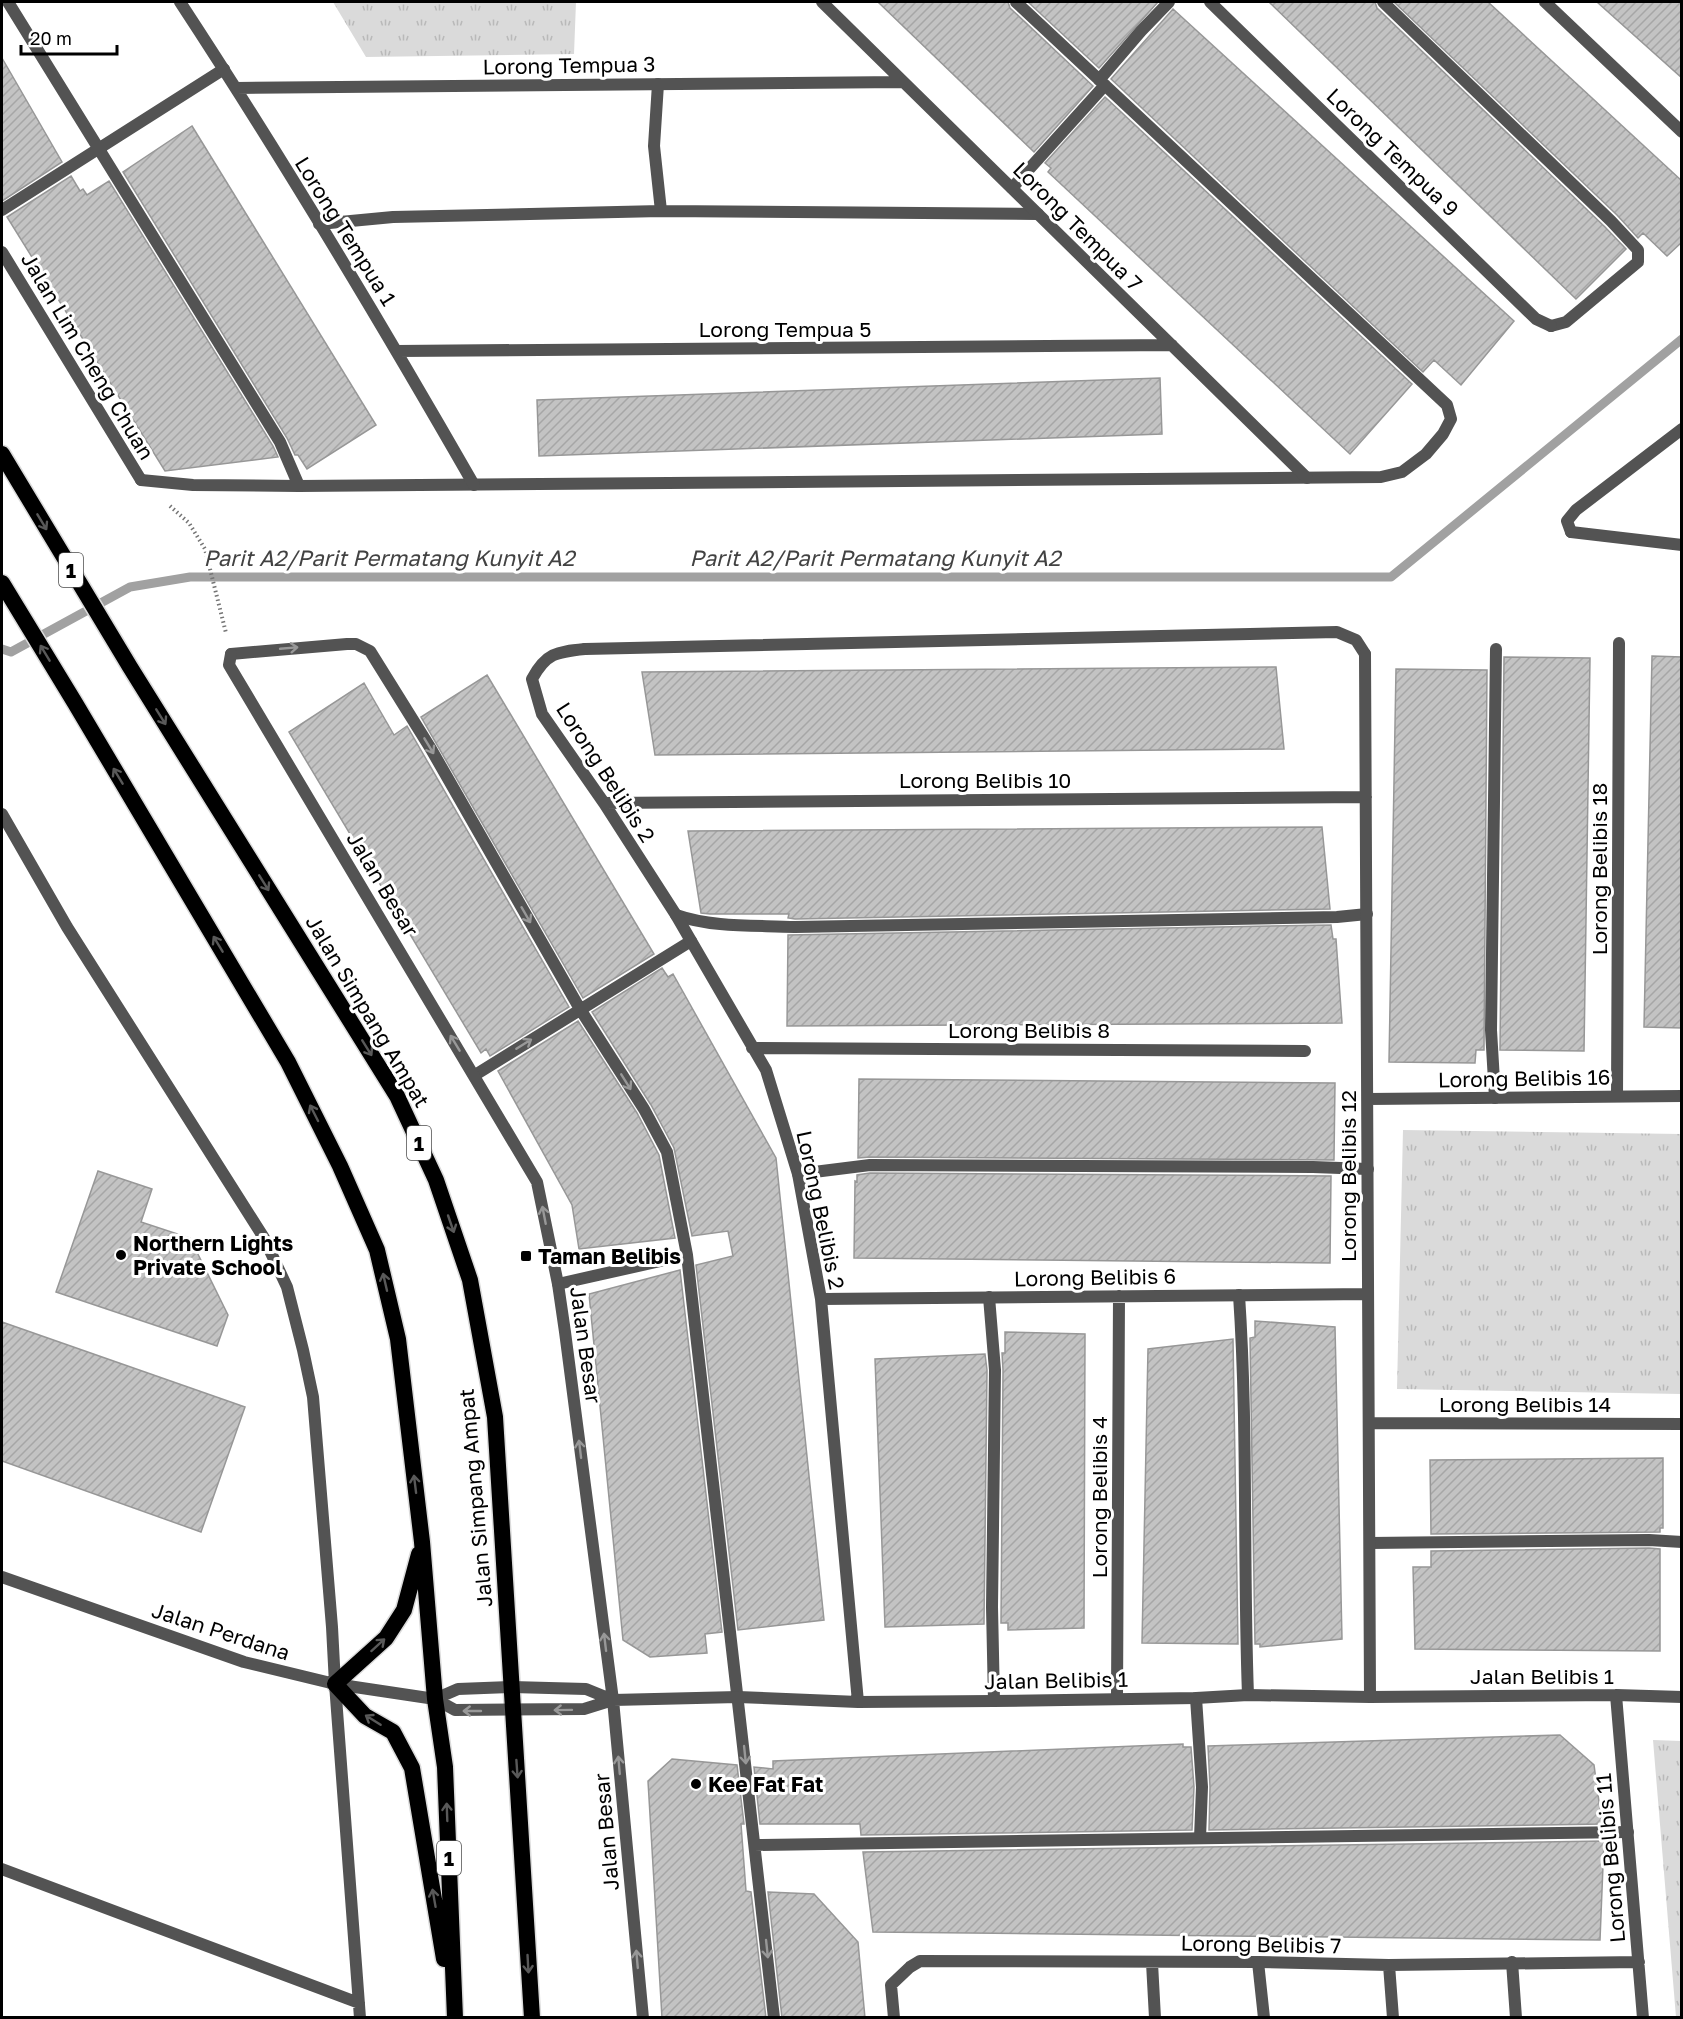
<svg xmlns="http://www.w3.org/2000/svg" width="1683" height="2019" font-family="'Golos Text',sans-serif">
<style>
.park{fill:url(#park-tufts)}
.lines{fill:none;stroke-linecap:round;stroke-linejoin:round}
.stream{stroke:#a1a1a1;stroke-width:9}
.building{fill:url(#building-hatch);stroke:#979797;stroke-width:1.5}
.trunk-casing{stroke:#dbdbdb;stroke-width:19}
.path{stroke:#757575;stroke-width:4;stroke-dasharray:1.5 3;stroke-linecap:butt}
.service{stroke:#535353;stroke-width:12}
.minor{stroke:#535353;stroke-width:12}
.trunk{stroke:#000;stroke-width:16}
.oneway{stroke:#595959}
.oneway2{stroke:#989898}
.poi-dot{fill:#000;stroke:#fff;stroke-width:2}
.labels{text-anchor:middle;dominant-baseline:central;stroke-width:6;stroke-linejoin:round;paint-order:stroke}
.shield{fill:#fff;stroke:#4c4c4c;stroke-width:1.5}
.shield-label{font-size:20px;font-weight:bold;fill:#000}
.street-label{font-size:21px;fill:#000;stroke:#fff}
.poi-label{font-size:21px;font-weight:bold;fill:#000;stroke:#fff;text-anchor:start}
.water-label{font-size:22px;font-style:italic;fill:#424242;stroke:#fff}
</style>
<defs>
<pattern id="park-tufts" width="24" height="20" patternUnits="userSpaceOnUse" patternTransform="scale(1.5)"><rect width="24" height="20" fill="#dadada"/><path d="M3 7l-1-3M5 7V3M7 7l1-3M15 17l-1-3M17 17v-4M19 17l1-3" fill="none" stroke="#b9b9b9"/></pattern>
<pattern id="building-hatch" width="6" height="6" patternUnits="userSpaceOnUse" patternTransform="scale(1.5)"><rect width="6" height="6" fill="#c3c3c3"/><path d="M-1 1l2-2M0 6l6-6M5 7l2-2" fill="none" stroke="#a6a6a6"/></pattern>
</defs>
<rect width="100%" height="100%" fill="#fff"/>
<!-- park -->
<path class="park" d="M 333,2 L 576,2 L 574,54 L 366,57 Z
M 1403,1130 L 1681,1134 L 1681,1394 L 1397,1389 Z
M 1653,1740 L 1681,1741 L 1681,2017 L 1676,2017 Z"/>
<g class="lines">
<!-- stream -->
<path class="stream" d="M 2,649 L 11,652 L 130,587 L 190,577 L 1391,577 L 1682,339"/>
</g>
<!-- building -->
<path class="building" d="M 878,2 L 1008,2 L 1010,8 L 1093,86 L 1034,152 Z
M 1028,2 L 1158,2 L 1099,68 Z
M 1269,2 L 1375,2 L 1377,8 L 1605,227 L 1626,249 L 1576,299 Z
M 1394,2 L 1488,2 L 1682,181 L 1682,242 L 1667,256 L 1643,233 L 1638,238 L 1617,215 Z
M 1597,2 L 1682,2 L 1682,78 Z
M 1173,9 L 1514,321 L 1461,385 L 1434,360 L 1423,372 L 1111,79 Z
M 2,58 L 62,162 L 2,201 Z
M 1105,97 L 1412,384 L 1350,454 L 1048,172 L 1051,168 L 1045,163 Z
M 192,126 L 376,425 L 307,469 L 298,455 L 295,455 L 287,438 L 123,172 Z
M 71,176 L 80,191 L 83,189 L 87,195 L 109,181 L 273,446 L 278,457 L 165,471 L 7,217 Z
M 1160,378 L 1162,434 L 539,456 L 537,400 Z
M 1652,656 L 1682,657 L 1682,1028 L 1644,1027 Z
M 1504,657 L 1590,658 L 1584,1051 L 1500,1050 Z
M 1276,667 L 1284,749 L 655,755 L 642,672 Z
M 1396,669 L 1487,670 L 1484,1050 L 1476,1050 L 1475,1063 L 1389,1062 Z
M 487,675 L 654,954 L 583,998 L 421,717 Z
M 364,683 L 394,735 L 407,726 L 569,1007 L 490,1056 L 486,1049 L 481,1053 L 289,732 Z
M 1322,827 L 1330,909 L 795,919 L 788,918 L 789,914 L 710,914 L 701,913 L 688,831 Z
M 1331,925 L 1333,939 L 1336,939 L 1342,1023 L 787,1026 L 788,935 Z
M 662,968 L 668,977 L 673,974 L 776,1158 L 824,1620 L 738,1630 L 696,1265 L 733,1256 L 728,1231 L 692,1236 L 674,1148 L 651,1105 L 592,1012 Z
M 578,1021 L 637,1113 L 659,1155 L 675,1238 L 579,1249 L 572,1205 L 498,1071 Z
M 859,1079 L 1335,1083 L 1334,1160 L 870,1157 L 858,1158 Z
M 98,1171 L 152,1189 L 141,1222 L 190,1238 L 228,1315 L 217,1346 L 56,1292 Z
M 870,1173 L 1331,1176 L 1330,1263 L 854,1258 L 855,1181 L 857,1182 L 857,1175 Z
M 680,1270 L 722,1632 L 705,1634 L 707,1653 L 650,1657 L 623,1640 L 589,1294 Z
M 1255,1321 L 1335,1327 L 1342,1639 L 1260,1647 L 1260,1644 L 1255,1644 L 1250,1338 L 1255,1337 Z
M 2,1322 L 245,1407 L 201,1532 L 2,1461 Z
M 1005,1332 L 1085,1334 L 1084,1628 L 1008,1630 L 1008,1623 L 1001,1623 L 1003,1370 L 1002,1353 L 1005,1353 Z
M 1233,1339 L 1238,1644 L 1142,1643 L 1148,1349 Z
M 985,1354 L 987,1370 L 984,1624 L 885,1627 L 875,1359 Z
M 1663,1458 L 1663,1528 L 1660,1528 L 1660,1532 L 1431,1534 L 1430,1460 Z
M 1649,1548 L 1660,1549 L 1660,1651 L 1415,1649 L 1413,1567 L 1431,1567 L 1431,1551 Z
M 1560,1735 L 1594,1765 L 1602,1824 L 1209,1830 L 1210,1787 L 1208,1746 Z
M 1183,1744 L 1183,1747 L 1191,1747 L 1194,1787 L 1192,1830 L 861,1835 L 860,1824 L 760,1824 L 754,1767 L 773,1769 L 773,1761 Z
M 672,1759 L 737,1765 L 744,1824 L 741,1824 L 746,1891 L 751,1892 L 766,2018 L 662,2018 L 648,1781 Z
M 1604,1841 L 1600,1940 L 873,1932 L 863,1852 Z
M 768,1892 L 814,1894 L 858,1942 L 865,2018 L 782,2018 Z"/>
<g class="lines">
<!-- trunk casing -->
<g class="trunk-casing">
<path id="trunk" d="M 2,454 L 130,667 L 397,1096 L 436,1180 L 470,1280 L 495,1417 L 532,2018
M 2,583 L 75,703 L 288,1062 L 340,1166 L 377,1250 L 398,1339 L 422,1542 L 435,1699 L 445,1767 L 455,2018
M 419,1554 L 404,1610 L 386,1638 L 335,1684 L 365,1716 L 393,1732 L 412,1768 L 444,1959"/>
</g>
<!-- path -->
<path class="path" d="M 170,506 L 189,523 L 205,549 L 226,633"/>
<!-- service -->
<path class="service" d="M 8,2 L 280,442 L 299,486
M 1383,2 L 1611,221 L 1638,250 L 1638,262 L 1566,322 L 1551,326
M 1099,80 L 1141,31 L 1169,2
M 658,84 L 654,146 L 661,211
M 1012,188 L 1105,85
M 2,210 L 224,69
M 319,224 L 393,217 L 661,211 L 1038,214
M 141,480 L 193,485 L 299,486 L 1381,477 L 1402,472 L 1426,454 L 1443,434 L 1451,419 L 1447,405 L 1016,2
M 1571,532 L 1567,521 L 1576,510 L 1682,429
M 585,649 L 1337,632 L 1356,640 L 1365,654
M 231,654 L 347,644 L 356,644 L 370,651 L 431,749 L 580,1009 L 644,1109 L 667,1152 L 687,1255 L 774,2018
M 676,915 C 713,928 756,925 795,927 L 1337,917 L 1367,914
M 475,1075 L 691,941
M 1495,1098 L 1491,1030 L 1496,649
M 798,1174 L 870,1165 L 1313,1167 L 1368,1169
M 558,1284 L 687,1255
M 1239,1295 C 1248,1428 1243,1562 1248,1695
M 989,1297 L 995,1370 L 992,1607 L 994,1701
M 1370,1543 L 1649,1540 L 1682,1542
M 1196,1698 L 1202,1787 L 1200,1838
M 755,1845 L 1628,1832
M 1258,1962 L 1264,2018
M 1512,1962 L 1516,2018"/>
<!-- minor -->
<path class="minor" d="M 180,2 C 283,159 380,321 474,485
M 822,2 L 1307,478
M 1210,2 L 1536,319 L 1551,326
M 1545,2 L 1682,132
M 236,88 L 903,82
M 2,252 L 141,480
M 397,351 L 1172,345
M 1571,532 L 1682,545
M 585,649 C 556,652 546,653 532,679 L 542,714 L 604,803 L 676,915 L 766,1070 L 798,1174 L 821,1299 L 858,1702
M 231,654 L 229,665 L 537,1182 L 558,1284 L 565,1332 L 613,1700 L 643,2018
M 1365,654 L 1370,1697
M 604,803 L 1366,797
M 2,814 L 67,927 L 264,1238 L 287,1287 L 303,1350 L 313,1397 L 332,1627 L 335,1684 L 360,2018
M 752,1048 L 1305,1051
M 1617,1097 L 1619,643
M 1368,1099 L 1682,1096
M 821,1299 L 1368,1294
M 1369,1423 L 1682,1424
M 2,1577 L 244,1662 L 335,1684 L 435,1699 L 455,1710 L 584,1709 L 613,1700
M 1616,1695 L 1643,2018
M 435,1699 L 458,1689 L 512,1687 L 586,1689 L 613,1700 L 738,1697 L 858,1702 L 994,1701 L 1196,1698 L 1248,1695 L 1370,1697 L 1616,1695 L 1682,1697
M 1117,1699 L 1119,1296
M 2,1869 L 359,2003
M 1152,1963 L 1155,2018
M 1389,1965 L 1393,2018
M 894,2018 L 891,1985 L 910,1967 L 920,1961 L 1258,1962 L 1389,1965 L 1639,1962"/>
<!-- trunk -->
<use href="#trunk" class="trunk"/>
</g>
<!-- one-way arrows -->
<defs><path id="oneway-shaft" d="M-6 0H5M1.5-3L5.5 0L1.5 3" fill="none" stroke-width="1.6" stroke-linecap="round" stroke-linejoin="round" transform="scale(1.5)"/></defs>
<g class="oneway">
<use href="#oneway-shaft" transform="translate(42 522) rotate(59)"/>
<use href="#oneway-shaft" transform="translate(45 653) rotate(-121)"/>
<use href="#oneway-shaft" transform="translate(161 717) rotate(58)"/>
<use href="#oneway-shaft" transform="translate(118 776) rotate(-121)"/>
<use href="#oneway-shaft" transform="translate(264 883) rotate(58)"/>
<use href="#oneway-shaft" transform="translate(218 944) rotate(-121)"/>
<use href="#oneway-shaft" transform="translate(367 1048) rotate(58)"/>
<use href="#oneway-shaft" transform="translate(314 1113) rotate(-117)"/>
<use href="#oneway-shaft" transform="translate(451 1224) rotate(71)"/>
<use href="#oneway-shaft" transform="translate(385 1282) rotate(-103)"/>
<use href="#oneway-shaft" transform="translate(415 1484) rotate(-97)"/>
<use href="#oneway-shaft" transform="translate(378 1645) rotate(-42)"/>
<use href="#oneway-shaft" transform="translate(373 1720) rotate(-148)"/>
<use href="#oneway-shaft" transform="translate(517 1769) rotate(86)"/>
<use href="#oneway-shaft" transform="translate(447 1812) rotate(-92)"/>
<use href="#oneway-shaft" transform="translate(434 1898) rotate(-100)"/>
<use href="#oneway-shaft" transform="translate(528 1964) rotate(87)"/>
</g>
<g class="oneway2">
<use href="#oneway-shaft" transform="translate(289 648) rotate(-5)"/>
<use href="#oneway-shaft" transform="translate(429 746) rotate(59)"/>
<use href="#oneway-shaft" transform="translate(526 915) rotate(60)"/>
<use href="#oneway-shaft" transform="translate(455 1043) rotate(-121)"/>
<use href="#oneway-shaft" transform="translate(524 1044) rotate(-32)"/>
<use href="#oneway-shaft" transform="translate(626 1082) rotate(58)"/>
<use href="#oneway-shaft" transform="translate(544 1215) rotate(-101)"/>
<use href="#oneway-shaft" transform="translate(580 1449) rotate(-97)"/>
<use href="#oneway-shaft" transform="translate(605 1642) rotate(-97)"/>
<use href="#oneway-shaft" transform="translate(563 1710) rotate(179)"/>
<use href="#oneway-shaft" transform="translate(472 1711) rotate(-180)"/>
<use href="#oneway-shaft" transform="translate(745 1755) rotate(84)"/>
<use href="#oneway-shaft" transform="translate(619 1765) rotate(-95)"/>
<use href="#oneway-shaft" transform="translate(767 1949) rotate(84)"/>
<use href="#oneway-shaft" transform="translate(637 1959) rotate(-95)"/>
</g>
<!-- markers -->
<g class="poi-dot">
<circle cx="121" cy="1255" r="6"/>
<rect x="520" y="1250" width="12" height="12" rx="3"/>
<circle cx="696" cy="1784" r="6"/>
</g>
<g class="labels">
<!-- shield labels -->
<g class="shield">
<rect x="59" y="553" width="24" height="34" rx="4.5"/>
<rect x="407" y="1126" width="24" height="34" rx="4.5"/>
<rect x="437" y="1841" width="24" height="34" rx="4.5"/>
</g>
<g class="shield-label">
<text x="71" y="570">1</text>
<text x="419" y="1143">1</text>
<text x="449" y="1858">1</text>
</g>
<!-- street labels -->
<g class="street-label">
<text transform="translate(569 65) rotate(-1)">Lorong Tempua 3</text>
<text transform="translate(1393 152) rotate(44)">Lorong Tempua 9</text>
<text transform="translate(1078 226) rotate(45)">Lorong Tempua 7</text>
<text transform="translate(346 231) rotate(58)">Lorong Tempua 1</text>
<text x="785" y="329">Lorong Tempua 5</text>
<text transform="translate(88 356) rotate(59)">Jalan Lim Cheng Chuan</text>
<text transform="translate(606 772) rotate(57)">Lorong Belibis 2</text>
<text x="985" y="780">Lorong Belibis 10</text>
<text transform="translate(1599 869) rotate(-90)">Lorong Belibis 18</text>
<text transform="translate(383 884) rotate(59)">Jalan Besar</text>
<text transform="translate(368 1011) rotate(59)">Jalan Simpang Ampat</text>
<text x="1029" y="1030">Lorong Belibis 8</text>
<text transform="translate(1524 1078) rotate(-1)">Lorong Belibis 16</text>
<text transform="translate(1348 1176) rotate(-90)">Lorong Belibis 12</text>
<text transform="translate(821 1210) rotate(78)">Lorong Belibis 2</text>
<text transform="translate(1095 1277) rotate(-1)">Lorong Belibis 6</text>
<text transform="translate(586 1345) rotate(82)">Jalan Besar</text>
<text x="1525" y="1404">Lorong Belibis 14</text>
<text transform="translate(1099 1497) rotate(-90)">Lorong Belibis 4</text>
<text transform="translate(475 1498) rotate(-95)">Jalan Simpang Ampat</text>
<text transform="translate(221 1631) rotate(18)">Jalan Perdana</text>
<text x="1542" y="1676">Jalan Belibis 1</text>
<text transform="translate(1056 1680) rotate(-1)">Jalan Belibis 1</text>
<text transform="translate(606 1832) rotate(-95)">Jalan Besar</text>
<text transform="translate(1610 1858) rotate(-95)">Lorong Belibis 11</text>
<text transform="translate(1261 1944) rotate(1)">Lorong Belibis 7</text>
</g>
<!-- poi labels -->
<g class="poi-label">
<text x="133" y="1243">Northern Lights<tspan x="133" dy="24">Private School</tspan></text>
<text x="538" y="1256">Taman Belibis</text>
<text x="708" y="1784">Kee Fat Fat</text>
</g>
<!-- water labels -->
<g class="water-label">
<text x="389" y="557">Parit A2/Parit Permatang Kunyit A2</text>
<text x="875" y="557">Parit A2/Parit Permatang Kunyit A2</text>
</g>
</g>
<!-- border -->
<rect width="1683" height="2019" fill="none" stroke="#000000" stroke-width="6"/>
<!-- scale -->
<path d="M21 45v9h96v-9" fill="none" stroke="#000000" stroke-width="3"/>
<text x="30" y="45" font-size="18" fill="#000000" stroke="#ffffff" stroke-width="4.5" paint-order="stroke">20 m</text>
</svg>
